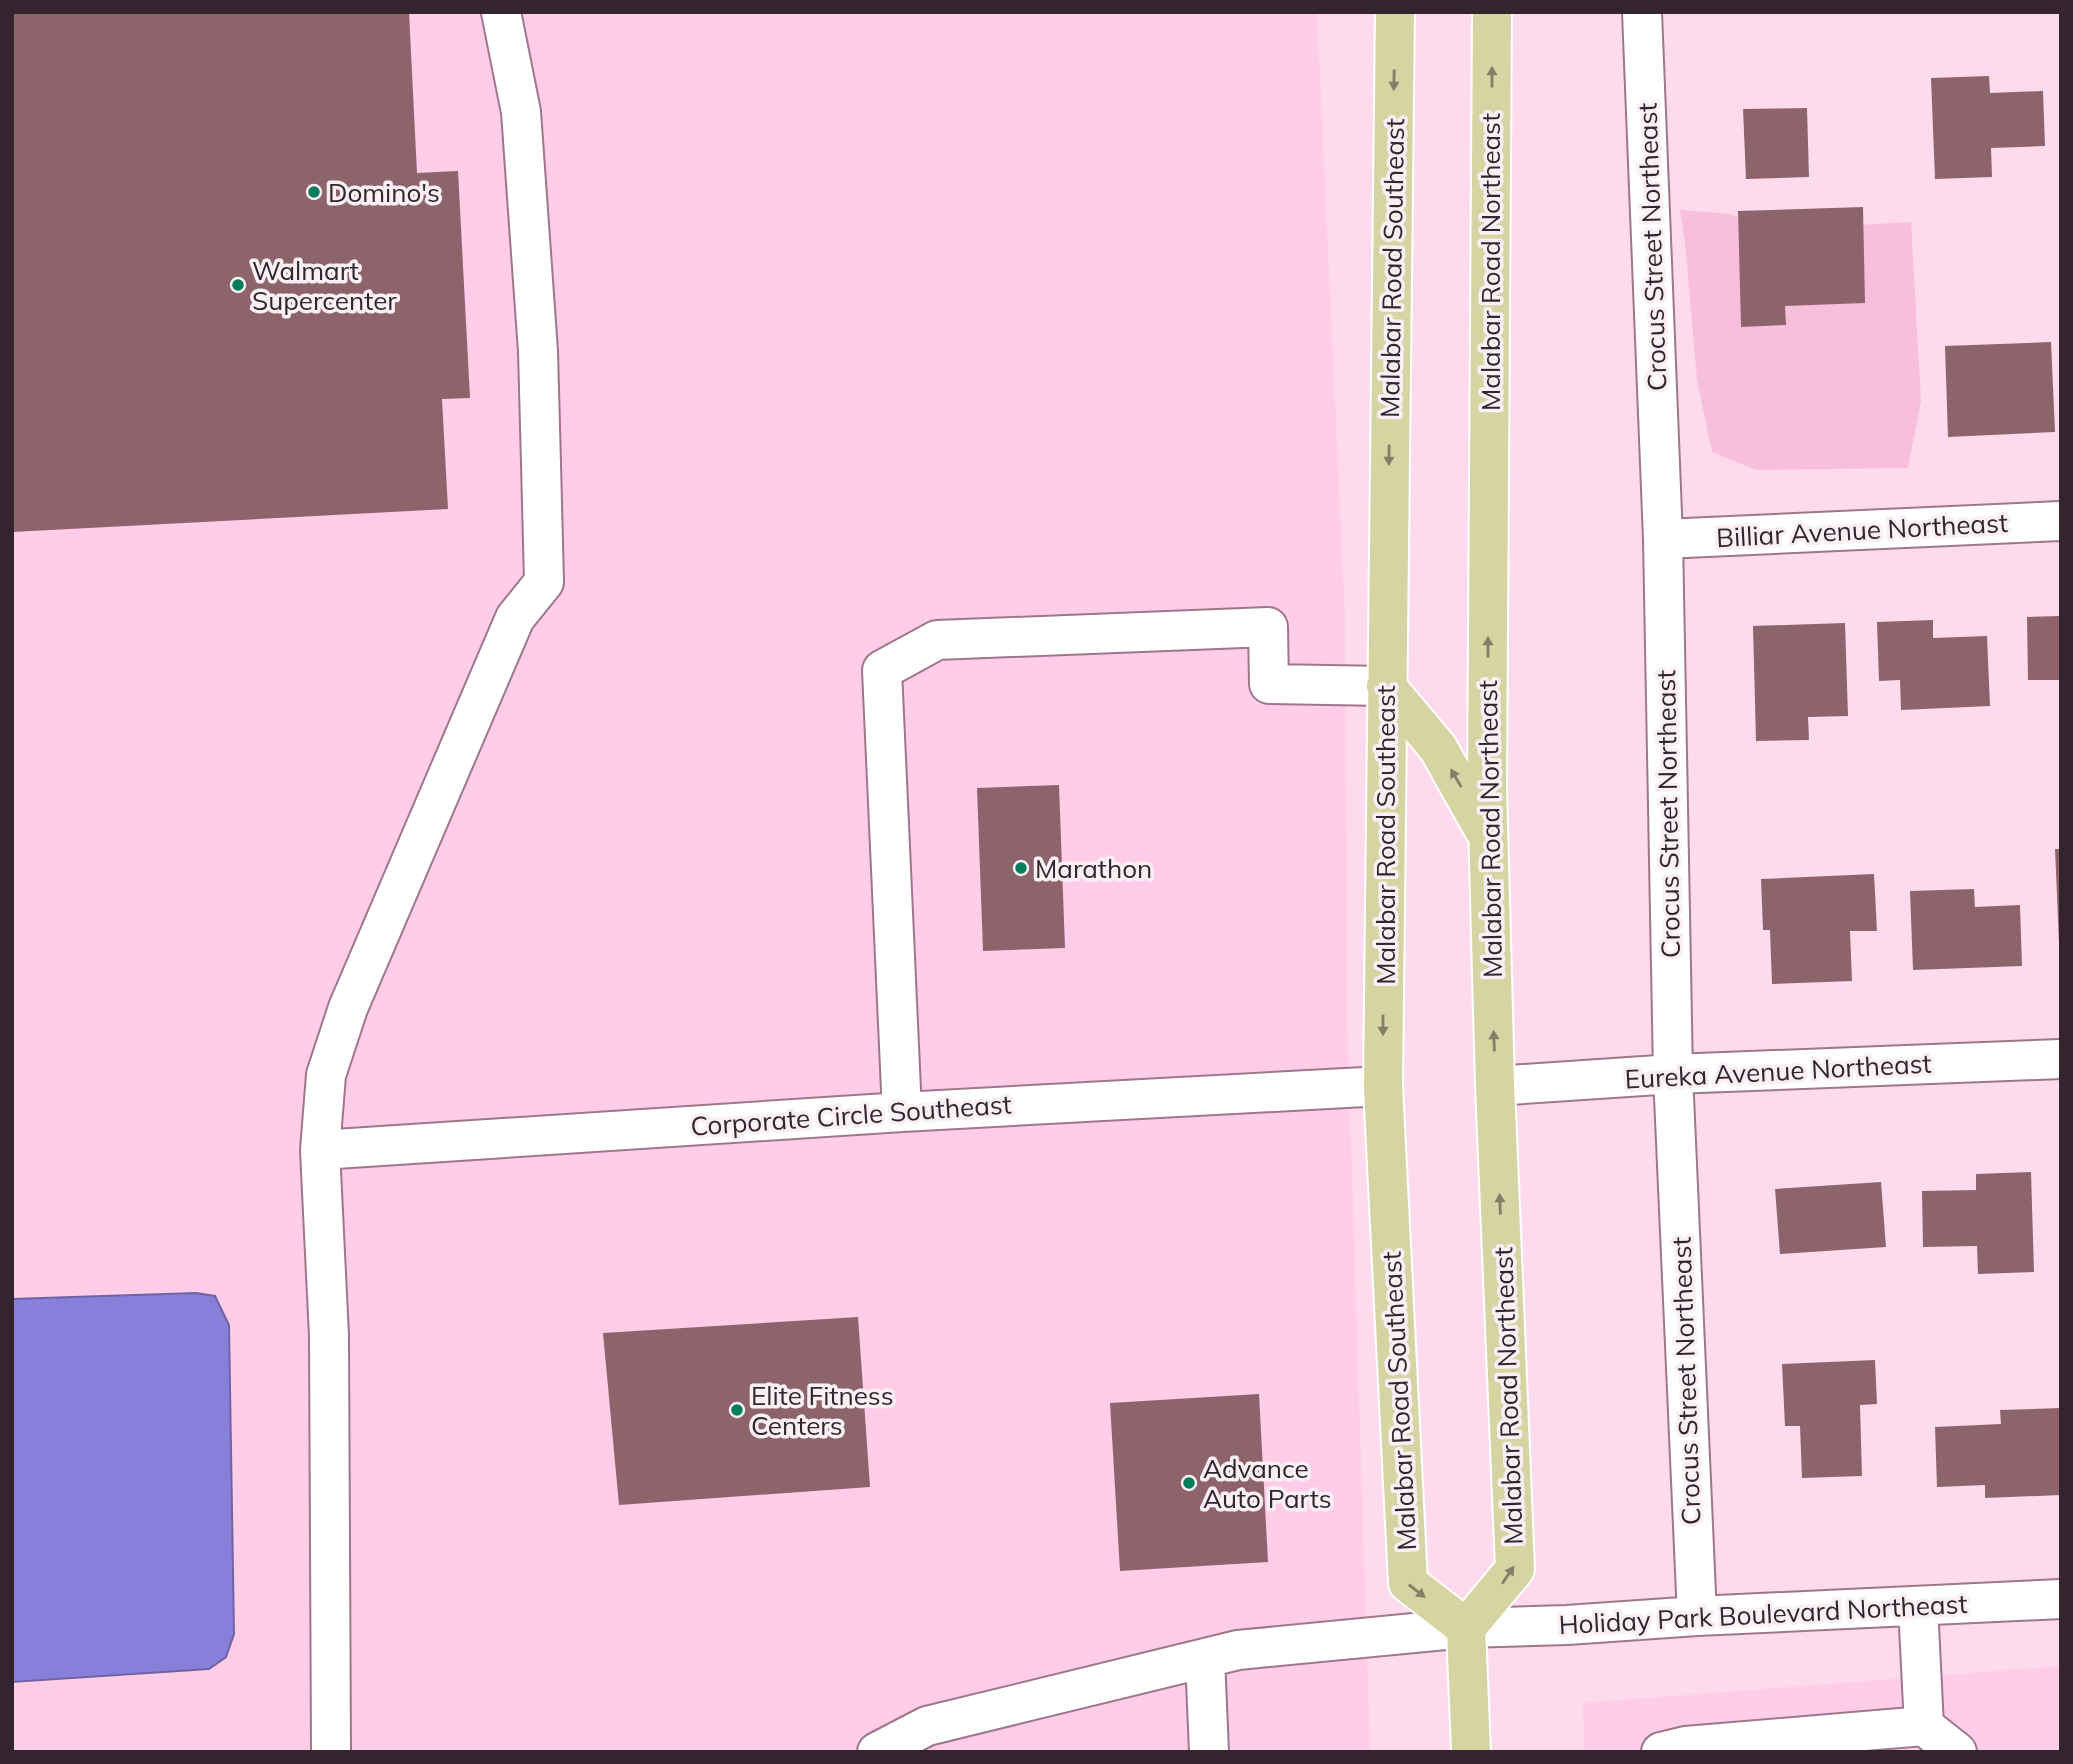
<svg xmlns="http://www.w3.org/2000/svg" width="2073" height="1764" font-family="Mulish,sans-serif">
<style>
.built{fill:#ffcde7}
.green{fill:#f8bfdd}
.water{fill:#877fd9;stroke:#6e64a5;stroke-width:2}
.building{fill:#8e646c}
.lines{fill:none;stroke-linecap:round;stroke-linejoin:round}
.minor-casing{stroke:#9e778b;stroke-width:42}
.major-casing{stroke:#fff;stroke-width:42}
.minor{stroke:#fff;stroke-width:38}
.major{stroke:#d7d4a3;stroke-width:38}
.oneway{fill:#867c68}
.poi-dot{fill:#047d5b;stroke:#f9f0f5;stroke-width:2.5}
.labels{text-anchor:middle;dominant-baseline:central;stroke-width:7;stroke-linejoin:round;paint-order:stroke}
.poi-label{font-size:26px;fill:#34242d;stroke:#f9f0f5;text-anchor:start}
.street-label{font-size:26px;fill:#34242d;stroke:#f9f0f5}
</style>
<rect width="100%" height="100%" fill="#fddbec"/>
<!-- built -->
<path class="built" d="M 12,12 L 1317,12 L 1345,619 L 1347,1016 L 1370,1752 L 12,1752 Z
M 2061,1666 L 2061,1752 L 1584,1752 L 1583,1703 Z"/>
<!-- green -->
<path class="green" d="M 1680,210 L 1730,214 L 1769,230 L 1911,222 L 1921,401 L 1908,468 L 1756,470 L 1712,452 L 1697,380 L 1685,242 Z"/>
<!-- water -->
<path class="water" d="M 196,1293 L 215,1296 L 229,1325 L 234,1634 L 226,1657 L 209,1669 L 12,1682 L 12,1299 Z"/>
<!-- building -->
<path class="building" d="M 12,12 L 409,12 L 417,173 L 458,171 L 470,398 L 442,399 L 448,509 L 12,532 Z
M 1989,76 L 1990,93 L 2043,91 L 2045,146 L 1991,148 L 1992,177 L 1935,179 L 1931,78 Z
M 1807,108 L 1809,177 L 1746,179 L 1743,109 Z
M 1863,207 L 1865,303 L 1785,306 L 1786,325 L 1741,327 L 1738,211 Z
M 2051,342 L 2055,432 L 1948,437 L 1945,346 Z
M 2061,616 L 2061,680 L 2028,680 L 2027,617 Z
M 1933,620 L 1933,638 L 1987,636 L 1990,706 L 1901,710 L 1900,680 L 1879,681 L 1877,622 Z
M 1845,623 L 1848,716 L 1808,717 L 1809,740 L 1756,741 L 1753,626 Z
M 1059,785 L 1065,948 L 983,951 L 977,788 Z
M 2055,849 L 2061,849 L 2061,943 L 2059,943 Z
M 1874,874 L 1877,931 L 1850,931 L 1852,981 L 1772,984 L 1770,930 L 1763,930 L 1761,879 Z
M 1974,889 L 1975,907 L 2020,905 L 2022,966 L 1913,970 L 1910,891 Z
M 2031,1172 L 2034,1272 L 1978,1274 L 1977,1246 L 1923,1247 L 1922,1191 L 1976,1190 L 1976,1174 Z
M 1881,1182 L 1886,1247 L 1780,1254 L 1775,1189 Z
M 858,1317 L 870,1487 L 619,1505 L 603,1333 Z
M 1875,1360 L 1877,1404 L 1860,1405 L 1862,1476 L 1802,1478 L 1800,1426 L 1785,1426 L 1782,1364 Z
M 1259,1394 L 1268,1562 L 1120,1571 L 1110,1403 Z
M 2061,1408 L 2061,1495 L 1985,1498 L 1985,1485 L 1937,1487 L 1935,1427 L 2001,1424 L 2000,1410 Z"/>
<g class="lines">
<!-- minor casing -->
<g class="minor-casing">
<path id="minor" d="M 1642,12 L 1663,539 L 1673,1074 L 1697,1616
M 1663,539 L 2061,521
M 1495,1086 L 1673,1074 L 2061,1059
M 902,1112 L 882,670 L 937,640 L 1268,627 L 1269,684 L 1386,686
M 320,1150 L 902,1112 L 1383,1086
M 1918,1606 L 1924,1726 L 1957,1752
M 1205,1658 L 1209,1752
M 331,1752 L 329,1336 L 320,1150 L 326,1075 L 348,1008 L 515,618 L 544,582 L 541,464 L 538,351 L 521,112 L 501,12
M 877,1752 L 927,1726 L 1238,1650 L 1466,1628 L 1567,1625 L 1697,1616 L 2061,1599
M 1661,1752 L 1686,1746 L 1924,1726"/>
</g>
<!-- major casing -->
<g class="major-casing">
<path id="major" d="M 1395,12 L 1383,1086 L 1408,1583 L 1466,1628
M 1386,686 L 1438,748 L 1484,830
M 1466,1628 L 1515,1569 L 1495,1086 L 1487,787 L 1492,12
M 1466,1628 L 1471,1752"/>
</g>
<!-- minor -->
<use href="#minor" class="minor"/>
<!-- major -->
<use href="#major" class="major"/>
</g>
<!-- one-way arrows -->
<defs><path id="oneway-solid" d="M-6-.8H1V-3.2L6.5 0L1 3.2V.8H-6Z" transform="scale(1.75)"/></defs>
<g class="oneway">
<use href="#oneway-solid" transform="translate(1492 77) rotate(-90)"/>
<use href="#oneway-solid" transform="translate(1394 80) rotate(91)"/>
<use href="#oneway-solid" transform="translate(1389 455) rotate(91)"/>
<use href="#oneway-solid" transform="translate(1488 647) rotate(-90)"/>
<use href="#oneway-solid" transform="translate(1456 778) rotate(-120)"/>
<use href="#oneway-solid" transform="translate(1383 1025) rotate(90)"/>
<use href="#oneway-solid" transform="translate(1494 1041) rotate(-92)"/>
<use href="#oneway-solid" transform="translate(1500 1204) rotate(-92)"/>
<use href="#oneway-solid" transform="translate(1508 1575) rotate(-56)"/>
<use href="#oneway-solid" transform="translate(1417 1591) rotate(38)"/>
</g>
<!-- markers -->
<g class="poi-dot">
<circle cx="314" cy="192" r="7"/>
<circle cx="238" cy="285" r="7"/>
<circle cx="1021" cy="868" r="7"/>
<circle cx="737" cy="1410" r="7"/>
<circle cx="1189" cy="1483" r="7"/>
</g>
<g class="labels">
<!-- poi labels -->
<g class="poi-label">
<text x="328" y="192">Domino's</text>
<text x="252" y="270">Walmart<tspan x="252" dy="30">Supercenter</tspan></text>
<text x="1035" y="868">Marathon</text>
<text x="751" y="1395">Elite Fitness<tspan x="751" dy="30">Centers</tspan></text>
<text x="1203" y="1468">Advance<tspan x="1203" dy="30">Auto Parts</tspan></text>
</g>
<!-- street labels -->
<g class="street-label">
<text transform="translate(1652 247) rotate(-92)">Crocus Street Northeast</text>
<text transform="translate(1490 262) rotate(-90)">Malabar Road Northeast</text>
<text transform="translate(1392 268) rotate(-89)">Malabar Road Southeast</text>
<text transform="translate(1862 530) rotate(-3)">Billiar Avenue Northeast</text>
<text transform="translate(1668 814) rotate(-91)">Crocus Street Northeast</text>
<text transform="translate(1490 829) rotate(-91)">Malabar Road Northeast</text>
<text transform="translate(1385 835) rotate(-90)">Malabar Road Southeast</text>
<text transform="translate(1778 1071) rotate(-3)">Eureka Avenue Northeast</text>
<text transform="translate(851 1115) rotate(-4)">Corporate Circle Southeast</text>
<text transform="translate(1686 1381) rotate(-92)">Crocus Street Northeast</text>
<text transform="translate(1508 1396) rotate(-92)">Malabar Road Northeast</text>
<text transform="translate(1399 1401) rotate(-93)">Malabar Road Southeast</text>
<text transform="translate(1763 1614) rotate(-3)">Holiday Park Boulevard Northeast</text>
</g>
</g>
<!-- border -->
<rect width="2073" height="1764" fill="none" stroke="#34242d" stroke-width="28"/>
</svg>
